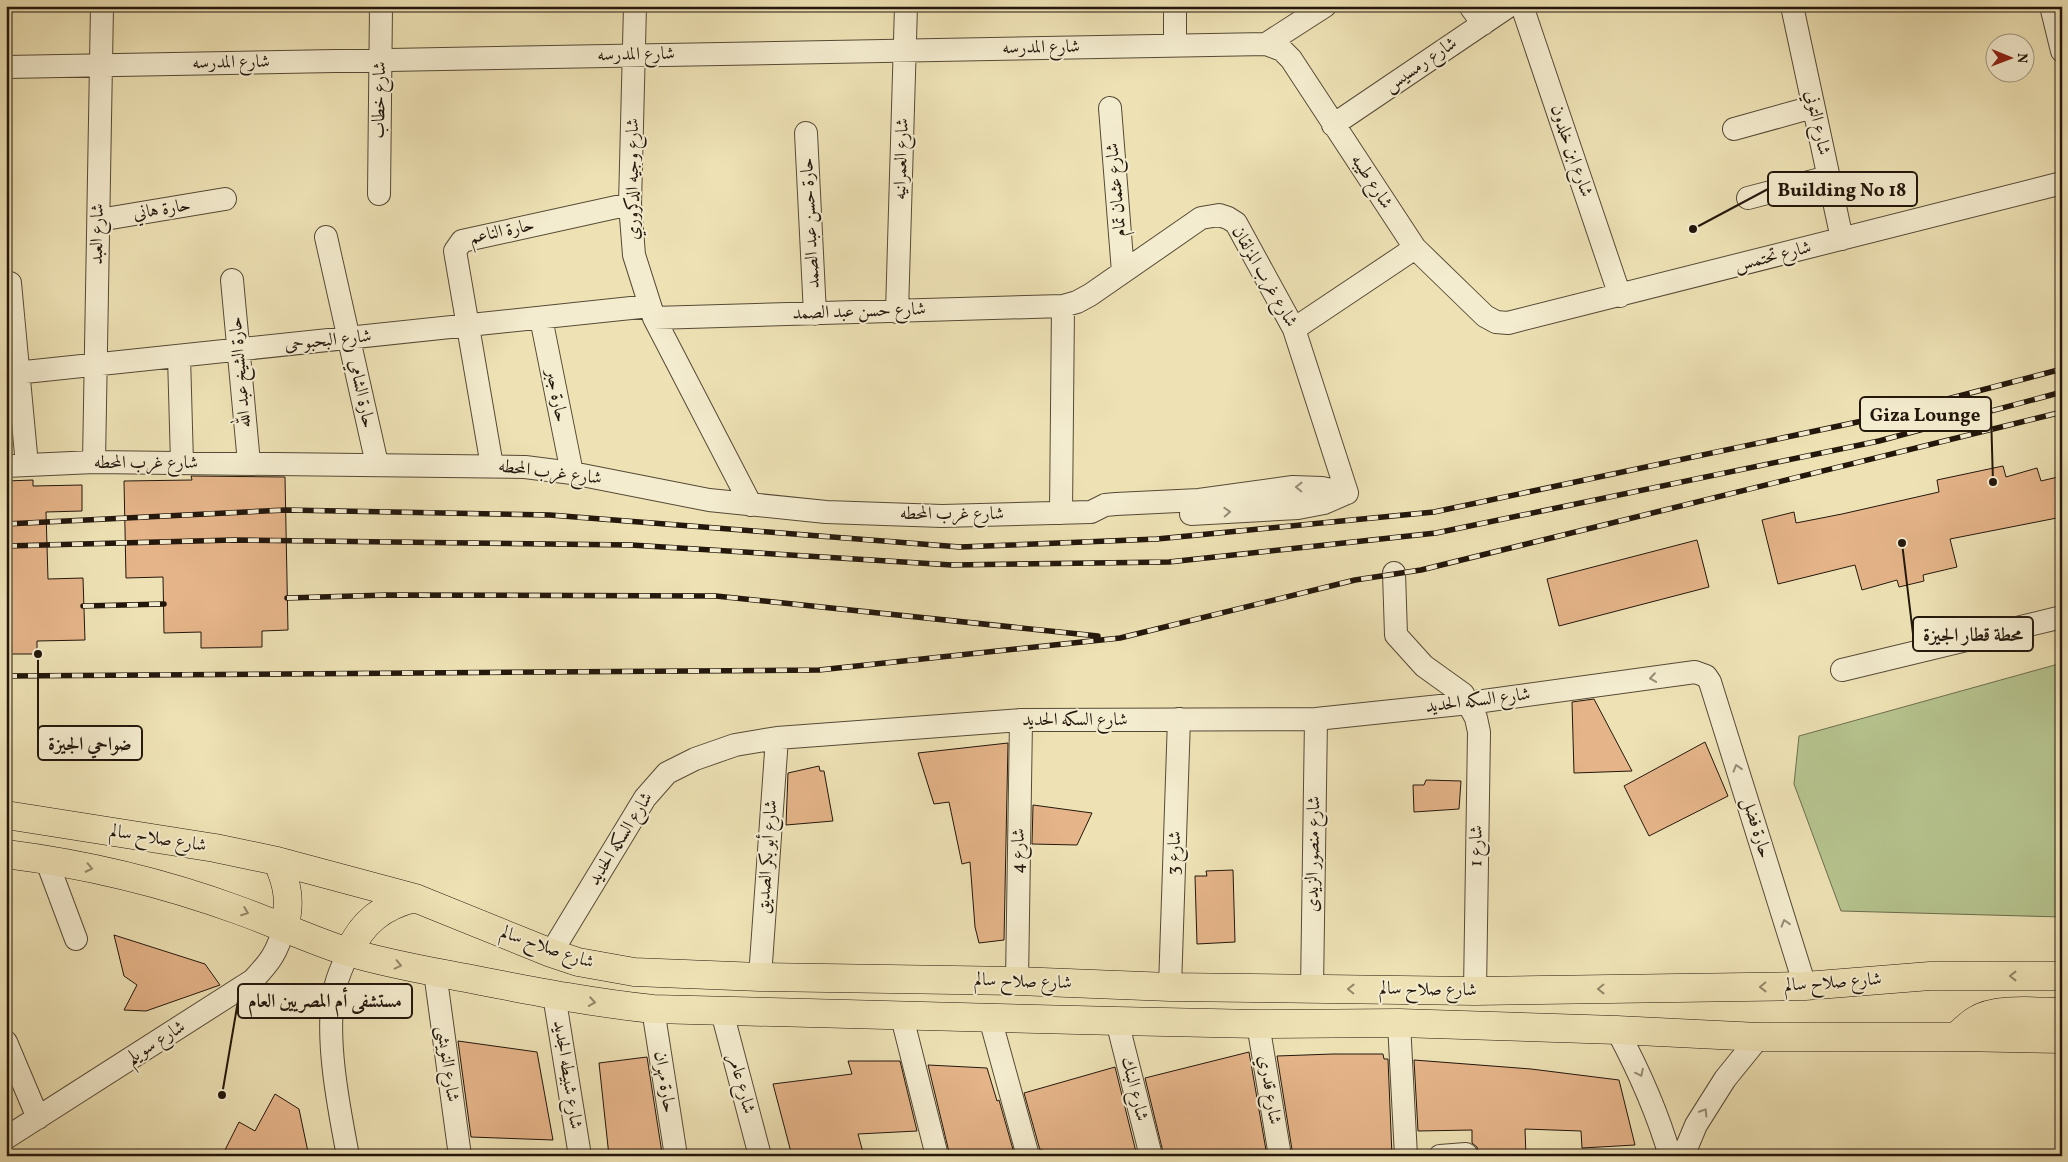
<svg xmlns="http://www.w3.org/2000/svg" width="2068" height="1162" font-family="Vollkorn,Amiri,serif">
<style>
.green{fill:#b6c48f;stroke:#6c6e4e}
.building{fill:#e5b489;stroke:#23170c}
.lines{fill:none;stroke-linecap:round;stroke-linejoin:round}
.minor-casing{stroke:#564a36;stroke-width:24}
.trunk-casing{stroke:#23170c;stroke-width:29}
.minor{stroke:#f4eccf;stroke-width:22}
.trunk{stroke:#eee2b5;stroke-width:28}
.rail-casing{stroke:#23170c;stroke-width:5.5}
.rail{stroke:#f4eccf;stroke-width:4;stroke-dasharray:11;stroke-linecap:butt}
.oneway{stroke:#968c77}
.oneway2{stroke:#938769}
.labels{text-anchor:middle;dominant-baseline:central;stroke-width:4;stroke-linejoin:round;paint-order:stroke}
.street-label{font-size:18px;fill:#23170c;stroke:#f4eccf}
.leader{fill:none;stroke:#23170c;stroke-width:2}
.callout-dot{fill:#23170c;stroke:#f4eccf;stroke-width:2}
.callout{fill:#f4eccf;stroke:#23170c;stroke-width:2}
.callout-label{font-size:19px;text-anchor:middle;font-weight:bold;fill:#23170c}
</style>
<rect width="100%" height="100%" fill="#eee2b5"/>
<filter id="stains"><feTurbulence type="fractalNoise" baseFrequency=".004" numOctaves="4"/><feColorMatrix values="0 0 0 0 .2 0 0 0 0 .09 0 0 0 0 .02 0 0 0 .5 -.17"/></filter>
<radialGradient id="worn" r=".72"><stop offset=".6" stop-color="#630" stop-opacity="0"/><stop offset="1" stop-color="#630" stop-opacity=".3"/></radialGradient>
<!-- green -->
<path class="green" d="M 2062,663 L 2062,917 L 1841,911 L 1794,784 L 1799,736 Z"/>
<!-- building -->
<path class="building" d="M 2003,466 L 2006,477 L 2037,468 L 2041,481 L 2062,476 L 2062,517 L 1950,539 L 1957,567 L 1923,575 L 1924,581 L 1899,587 L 1897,580 L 1862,590 L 1855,565 L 1778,584 L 1762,520 L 1794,512 L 1796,523 L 1842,514 L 1939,492 L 1937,480 Z
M 191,476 L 285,477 L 288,630 L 262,631 L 262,647 L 201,648 L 201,632 L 164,633 L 163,577 L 126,578 L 124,481 L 192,480 Z
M 33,480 L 33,486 L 82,485 L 82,511 L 46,512 L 48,579 L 83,578 L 85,640 L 37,641 L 37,654 L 6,654 L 6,481 Z
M 1697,540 L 1709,587 L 1559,626 L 1547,579 Z
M 1594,699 L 1632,771 L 1574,773 L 1572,702 Z
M 1705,742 L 1728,796 L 1649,836 L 1624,786 Z
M 1008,743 L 1004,940 L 979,943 L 975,927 L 970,862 L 962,864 L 949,802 L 934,804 L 918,753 Z
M 819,766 L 820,771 L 824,771 L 833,821 L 786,825 L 788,773 Z
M 1426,780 L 1461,781 L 1459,809 L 1414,812 L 1413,785 L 1424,785 Z
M 1033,805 L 1092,813 L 1077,845 L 1032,844 Z
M 1233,870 L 1235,942 L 1197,944 L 1195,876 L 1207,876 L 1206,871 Z
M 114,935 L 205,964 L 220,985 L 146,1011 L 124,1010 L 137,985 L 124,976 Z
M 458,1041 L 537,1052 L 553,1140 L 471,1137 Z
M 1249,1052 L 1267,1156 L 1164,1156 L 1145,1078 Z
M 1333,1054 L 1383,1054 L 1384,1059 L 1388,1059 L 1392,1156 L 1293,1156 L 1277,1056 Z
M 647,1057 L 662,1153 L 637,1156 L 609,1156 L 599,1063 Z
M 1414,1060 L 1531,1069 L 1619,1080 L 1635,1145 L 1582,1148 L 1581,1131 L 1525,1129 L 1526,1156 L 1479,1156 L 1477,1147 L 1472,1143 L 1472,1130 L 1418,1131 Z
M 848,1061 L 900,1061 L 917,1131 L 858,1134 L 864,1156 L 792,1156 L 773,1084 L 852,1074 Z
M 928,1065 L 987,1068 L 997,1101 L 999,1100 L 1014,1153 L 988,1156 L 950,1156 Z
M 1115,1067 L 1137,1156 L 1044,1156 L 1042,1149 L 1040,1150 L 1024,1093 Z
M 275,1094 L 299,1109 L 308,1152 L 292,1156 L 222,1156 L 239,1122 L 255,1131 Z"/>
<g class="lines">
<!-- minor casing -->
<g class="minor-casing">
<path id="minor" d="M 635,6 L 630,204 L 634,255 L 654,318 L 751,505
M 1470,6 L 1483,24
M 1522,6 L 1620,296
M 1792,6 L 1842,239
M 2051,6 L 2062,51
M 1266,44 L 1325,6
M 1175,45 L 1175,6
M 6,67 L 1266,44 L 1282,50 L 1291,59 L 1415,248 L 1485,316 L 1496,322 L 1508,323 L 2062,183
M 1110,108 L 1123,272
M 1333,125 L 1509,6
M 1734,129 L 1813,107
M 806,133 L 815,314
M 379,194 L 381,6
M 1748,198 L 1828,177
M 99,220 L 225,199
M 326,237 L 377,464
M 232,280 L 249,463
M 10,283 L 27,465
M 897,312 L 906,6
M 541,318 L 572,473
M 654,318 L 1063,306 L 1077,302 L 1090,295 L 1201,218 L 1219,215 L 1228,218 L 1236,223 L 1294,329 L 1347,493
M 1294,329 L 1415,248
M 179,356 L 182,463
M 6,374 L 650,306
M 94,462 L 102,6
M 6,466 L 94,462 L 525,467 L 572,473 L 709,500 L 826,512 L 942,516 L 1091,512 L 1105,505 L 1116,504 L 1199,500 L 1293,487 L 1322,488 L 1347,493
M 492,466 L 455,251 L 462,241 L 630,204
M 1061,513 L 1063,306
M 1191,514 L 1298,508 L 1324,503 L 1347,493
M 1394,573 L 1396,635 L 1424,666 L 1463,694 L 1476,718 L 1479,732 L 1475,991
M 1842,670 L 2062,617
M 46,859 L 76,939
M 551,953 L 645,798 L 667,773 L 695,759 L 735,745 L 777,738 L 1021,720 L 1316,719 L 1469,703 L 1695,672 L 1706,676 L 1710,682 L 1805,986
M 435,972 L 460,1156
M 760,977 L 777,738
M 1017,981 L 1021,720
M 1170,987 L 1179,719
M 1312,989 L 1316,719
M 554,995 L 580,1156
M 653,1009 L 676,1156
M 722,1012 L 760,1156
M 902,1017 L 937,1156
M 990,1018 L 1028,1156
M 1117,1021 L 1151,1156
M 1399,1023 L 1406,1156
M 1258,1024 L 1280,1156
M 1617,1030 C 1639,1071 1657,1111 1670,1156
M 6,1042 L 38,1118
M 6,1138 L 253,980 C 271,961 277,952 284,928
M 348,1156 C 339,1109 324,1034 335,988 C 338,975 343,964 349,952
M 1440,1156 L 1466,1154
M 1683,1156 L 1696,1125 L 1725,1079 L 1759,1037"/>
</g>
<!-- trunk casing -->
<g class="trunk-casing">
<path id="trunk" d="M 6,815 L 215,848 L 277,861 L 415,898 L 551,953 L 578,962 L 634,972 L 760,977 L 1017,981 L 1170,987 L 1475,991 L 1805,986 L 1930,976 L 2062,976
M 6,854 C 85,864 164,883 238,910 C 275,923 310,940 348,952 C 391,965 436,972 481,981 C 538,992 595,1003 653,1009 L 1117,1021 L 1258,1024 L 1399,1023 L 1617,1030 L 1759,1037 L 1955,1037 L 2062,1039
M 277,861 C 288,884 291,903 284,928
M 349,952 C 362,922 383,906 415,898
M 1955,1037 C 1962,1032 1969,1024 1976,1020 C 1997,1007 2038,1012 2062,1012"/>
</g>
<!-- minor -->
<use href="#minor" class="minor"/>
<!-- trunk -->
<use href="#trunk" class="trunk"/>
<!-- rail casing -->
<g class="rail-casing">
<path id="rail" d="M 6,524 L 286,510 L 550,515 L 960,547 L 1157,539 L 1434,512 L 1867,420 L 2062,369
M 6,546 L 234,540 L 631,545 L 952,565 L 1169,562 L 1436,533 L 1879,441 L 2062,392
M 287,598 L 387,595 L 716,596 L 1098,636
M 83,606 L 164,604
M 6,676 L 819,670 L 1120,638 L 1355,580 L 1421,570 L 2062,412"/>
</g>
<!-- rail -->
<use href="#rail" class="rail"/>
</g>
<!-- one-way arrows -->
<defs><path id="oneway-chevron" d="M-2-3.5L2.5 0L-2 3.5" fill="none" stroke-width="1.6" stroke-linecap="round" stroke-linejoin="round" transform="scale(1.25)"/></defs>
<g class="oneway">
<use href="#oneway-chevron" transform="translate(1299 487) rotate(-179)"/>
<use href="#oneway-chevron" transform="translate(1227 512) rotate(-3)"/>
<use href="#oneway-chevron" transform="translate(1653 678) rotate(172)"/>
<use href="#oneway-chevron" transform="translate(1737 768) rotate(-107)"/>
<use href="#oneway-chevron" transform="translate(1785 923) rotate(-107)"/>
<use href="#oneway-chevron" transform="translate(1640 1073) rotate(64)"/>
<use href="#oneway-chevron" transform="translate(1704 1112) rotate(-58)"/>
</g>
<g class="oneway2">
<use href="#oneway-chevron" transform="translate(89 868) rotate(12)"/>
<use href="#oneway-chevron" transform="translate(245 912) rotate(21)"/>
<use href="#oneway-chevron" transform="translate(398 965) rotate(13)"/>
<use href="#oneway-chevron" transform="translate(2013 976) rotate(180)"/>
<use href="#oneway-chevron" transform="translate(1763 987) rotate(179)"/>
<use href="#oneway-chevron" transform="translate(1351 989) rotate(-179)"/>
<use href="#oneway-chevron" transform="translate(1601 989) rotate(179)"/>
<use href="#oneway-chevron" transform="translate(592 1002) rotate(8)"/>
</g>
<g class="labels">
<!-- street labels -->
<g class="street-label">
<text transform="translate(1041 48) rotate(-1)">شارع المدرسه</text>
<text transform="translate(636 55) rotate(-1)">شارع المدرسه</text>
<text transform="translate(231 63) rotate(-1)">شارع المدرسه</text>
<text transform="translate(1421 65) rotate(-34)">شارع رمسيس</text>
<text transform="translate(380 100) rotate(-89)">شارع خطاب</text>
<text transform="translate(1817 123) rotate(78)">شارع التوني</text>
<text transform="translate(1571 151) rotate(71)">شارع ابن خلدون</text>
<text transform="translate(902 159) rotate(-88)">شارع العمرانيه</text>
<text transform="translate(633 179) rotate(-90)">شارع وجيه الدكروري</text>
<text transform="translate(1371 182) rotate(57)">شارع طيبه</text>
<text transform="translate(1117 190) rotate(-95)">شارع عثمان تمام</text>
<text transform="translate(162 210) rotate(-9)">حارة هاني</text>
<text transform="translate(811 223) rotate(-93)">حارة حسن عبد الصمد</text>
<text transform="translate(502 232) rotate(-12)">حارة الناعم</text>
<text transform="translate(98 234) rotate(-89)">شارع العبد</text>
<text transform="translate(1773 257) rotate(-14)">شارع تحتمس</text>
<text transform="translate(1264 277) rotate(60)">شارع غرب المزلقان</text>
<text transform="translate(859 312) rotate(-2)">شارع حسن عبد الصمد</text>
<text transform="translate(328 341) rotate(-6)">شارع البحبوحى</text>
<text transform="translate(241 372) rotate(-95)">حارة الشيخ عبد الله</text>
<text transform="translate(361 394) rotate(78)">حارة الشامي</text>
<text transform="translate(556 396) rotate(79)">حارة جبر</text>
<text x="146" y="463">شارع غرب المحطه</text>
<text transform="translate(550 473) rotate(7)">شارع غرب المحطه</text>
<text x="952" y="514">شارع غرب المحطه</text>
<text transform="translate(1478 701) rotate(-7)">شارع السكه الحديد</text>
<text x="1075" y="720">شارع السكه الحديد</text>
<text transform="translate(1756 828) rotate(73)">حارة فضل</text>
<text transform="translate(158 839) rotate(9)">شارع صلاح سالم</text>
<text transform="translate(621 839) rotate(-58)">شارع السكه الحديد</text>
<text transform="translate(1477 846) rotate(-89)">شارع 1</text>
<text transform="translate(1019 851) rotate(-89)">شارع 4</text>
<text transform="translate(1175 853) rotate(-88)">شارع 3</text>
<text transform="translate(1314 854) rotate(-89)">شارع منصور الزيدى</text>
<text transform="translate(768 857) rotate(-86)">شارع أبو بكر الصديق</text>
<text transform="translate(547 948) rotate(19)">شارع صلاح سالم</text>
<text transform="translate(1023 982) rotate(2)">شارع صلاح سالم</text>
<text transform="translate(1833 983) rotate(-4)">شارع صلاح سالم</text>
<text transform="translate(1428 990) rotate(1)">شارع صلاح سالم</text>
<text transform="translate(156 1043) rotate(-32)">شارع سويلم</text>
<text transform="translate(447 1064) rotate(82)">شارع النويشى</text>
<text transform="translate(567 1075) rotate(81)">شارع شبيطه الجديد</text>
<text transform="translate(664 1082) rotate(81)">حارة مهران</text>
<text transform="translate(741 1084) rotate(75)">شارع عامر</text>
<text transform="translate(1134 1089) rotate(76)">شارع البنك</text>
<text transform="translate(1269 1090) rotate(81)">شارع قدري</text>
</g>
</g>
<!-- callouts -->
<path class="leader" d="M1693 229L1768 189M1993 482L1991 414M1902 543L1913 634M38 654L38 743M222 1095L238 1001"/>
<g class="callout-dot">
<circle cx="1693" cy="229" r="5"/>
<circle cx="1993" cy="482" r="5"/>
<circle cx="1902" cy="543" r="5"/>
<circle cx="38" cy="654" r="5"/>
<circle cx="222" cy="1095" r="5"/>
</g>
<g class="callout">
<rect x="1768" y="172" width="149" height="34" rx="5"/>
<rect x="1860" y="397" width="131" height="34" rx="5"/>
<rect x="1913" y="617" width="120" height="34" rx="5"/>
<rect x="38" y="726" width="104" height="34" rx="5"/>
<rect x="238" y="984" width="174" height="34" rx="5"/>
</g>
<g class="callout-label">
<text x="1842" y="196">Building No 18</text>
<text x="1925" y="421">Giza Lounge</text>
<text x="1973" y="641">محطة قطار الجيزة</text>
<text x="90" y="750">ضواحي الجيزة</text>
<text x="325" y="1007">مستشفى أم المصريين العام</text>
</g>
<!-- margin -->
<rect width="2068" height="1162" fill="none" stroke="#eee2b5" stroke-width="25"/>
<rect x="8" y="8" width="2053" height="1147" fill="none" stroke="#23170c" stroke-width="2.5"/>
<rect x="12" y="12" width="2043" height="1137" fill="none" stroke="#23170c"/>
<!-- north arrow -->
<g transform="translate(2010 58) rotate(91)"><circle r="24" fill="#f4eccf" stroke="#a09781"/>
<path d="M0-4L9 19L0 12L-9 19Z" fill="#8f2418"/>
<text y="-8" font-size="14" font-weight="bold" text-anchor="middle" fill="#23170c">N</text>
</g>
<rect width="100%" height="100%" filter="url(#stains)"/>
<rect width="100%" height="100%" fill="url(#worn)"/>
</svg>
